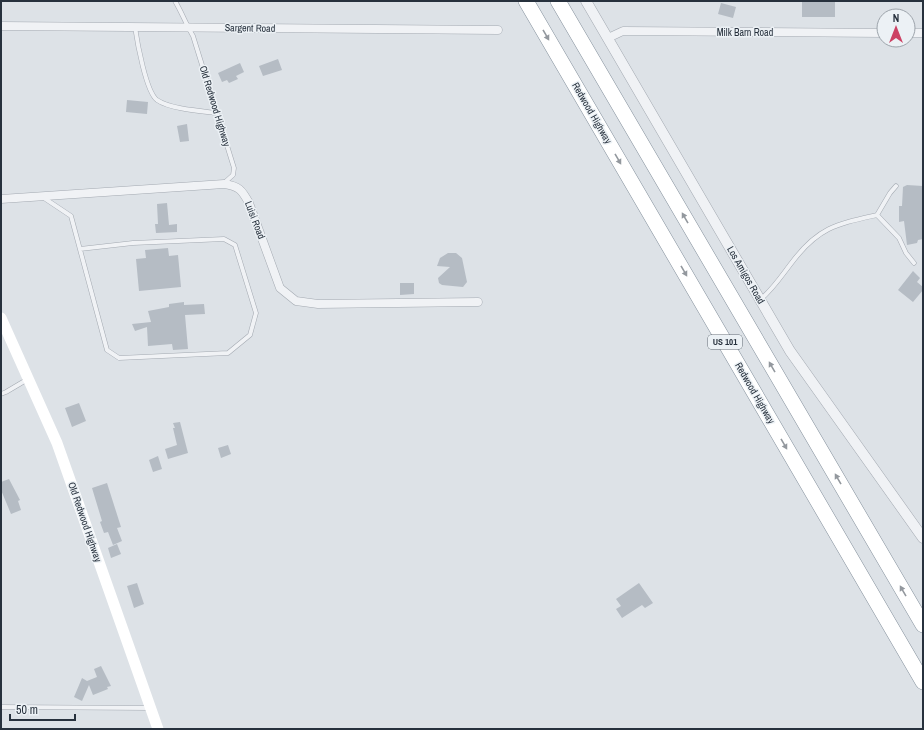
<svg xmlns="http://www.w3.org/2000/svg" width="924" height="730" font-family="'Archivo Narrow',sans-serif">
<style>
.building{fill:#b5bcc4}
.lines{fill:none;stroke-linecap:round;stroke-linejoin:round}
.service-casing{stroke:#a3a9b1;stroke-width:5}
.minor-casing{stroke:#a3a9b1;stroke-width:9}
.tertiary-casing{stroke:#a3a9b1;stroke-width:11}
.motorway-casing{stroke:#85919d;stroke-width:16}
.service{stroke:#f0f2f5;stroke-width:4}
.minor{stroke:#f0f2f5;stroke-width:8}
.tertiary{stroke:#f0f2f5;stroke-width:10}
.secondary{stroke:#fff;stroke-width:11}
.motorway{stroke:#fff;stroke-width:15}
.oneway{fill:#93989e}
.labels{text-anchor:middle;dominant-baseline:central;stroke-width:3;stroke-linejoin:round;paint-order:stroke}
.shield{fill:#ecf1f5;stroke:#626b74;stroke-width:1}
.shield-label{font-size:9px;font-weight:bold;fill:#27313d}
.street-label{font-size:10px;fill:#27313d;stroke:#ecf1f5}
</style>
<rect width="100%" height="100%" fill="#dde2e7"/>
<!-- building -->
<path class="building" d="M 802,1 L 835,1 L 835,17 L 802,17 Z
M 721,3 L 736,7 L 733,18 L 718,14 Z
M 278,59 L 282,70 L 263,76 L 259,66 Z
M 240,63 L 244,72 L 236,76 L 238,79 L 229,83 L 227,80 L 222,82 L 218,73 Z
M 127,100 L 148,102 L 147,114 L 126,112 Z
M 187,124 L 189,141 L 180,142 L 177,126 Z
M 907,185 L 923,186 L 923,239 L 918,240 L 917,243 L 907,245 L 904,221 L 899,222 L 899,206 L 902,206 L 903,187 Z
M 167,203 L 169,225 L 177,224 L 177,232 L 156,233 L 155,224 L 158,224 L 157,204 Z
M 168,248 L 169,256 L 178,255 L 181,287 L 139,291 L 136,259 L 146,258 L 145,250 Z
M 448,253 L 456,253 L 462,258 L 467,282 L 463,287 L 442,285 L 439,283 L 438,278 L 450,267 L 437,266 L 440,258 Z
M 913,271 L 920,278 L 917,282 L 923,287 L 923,290 L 913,302 L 898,290 Z
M 400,283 L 414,283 L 414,294 L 400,295 Z
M 184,302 L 184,305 L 204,304 L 205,314 L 185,315 L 188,349 L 173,350 L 172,344 L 148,346 L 147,327 L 135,331 L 132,324 L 151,322 L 148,311 L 169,307 L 169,304 Z
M 79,403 L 86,421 L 72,427 L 65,408 Z
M 180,422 L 188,453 L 168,459 L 165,449 L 177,445 L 173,428 L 175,428 L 173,423 Z
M 228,445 L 231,454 L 221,458 L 218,448 Z
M 158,456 L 162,469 L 153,472 L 149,460 Z
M 9,479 L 20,500 L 18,501 L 21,510 L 11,514 L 1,490 L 1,482 Z
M 107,483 L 121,527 L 117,528 L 122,541 L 113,545 L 108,532 L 104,533 L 100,522 L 102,521 L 92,488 Z
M 117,544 L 121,554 L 111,558 L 108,548 Z
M 137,583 L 144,604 L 134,608 L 127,586 Z
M 639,583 L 653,603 L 645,608 L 642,605 L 622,618 L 616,609 L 621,606 L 616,599 Z
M 101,666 L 111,686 L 107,687 L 108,689 L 93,695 L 89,685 L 82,701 L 74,697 L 82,678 L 87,681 L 97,677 L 94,669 Z"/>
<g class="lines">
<!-- service casing -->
<g class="service-casing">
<path id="service" d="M 175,1 C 182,13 186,24 193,36 L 234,168 L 233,175 L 224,183
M 135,27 C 137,41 146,92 157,100 C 170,109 200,111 217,113
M 896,186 L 890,193 L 877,215 L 899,238 L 906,253 L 914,263
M 44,198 L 71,216 L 107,350 L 119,358 L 228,353 L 250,335 L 256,313 L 235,245 L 224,239 L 133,243 L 80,249
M 761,299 C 774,288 782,275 793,261 C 819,227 837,224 877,215
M 1,394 L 6,392 L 28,379
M 1,707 L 150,708"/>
</g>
<!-- minor casing -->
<g class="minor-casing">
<path id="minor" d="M 1,26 L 498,30
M 908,33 L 923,33
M 608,38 L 623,31 L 884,33
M 1,199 L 224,184 C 239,186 242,190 249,203 L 280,288 L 296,301 L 318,304 L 478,302"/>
</g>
<!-- tertiary casing -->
<g class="tertiary-casing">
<path id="tertiary" d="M 586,1 L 790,351 L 923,538"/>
</g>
<!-- motorway casing -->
<g class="motorway-casing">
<path id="motorway" d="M 526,1 L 923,682
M 558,1 L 923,625"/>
</g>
<!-- service -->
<use href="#service" class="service"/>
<!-- minor -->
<use href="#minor" class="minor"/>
<!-- tertiary -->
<use href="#tertiary" class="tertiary"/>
<!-- secondary -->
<path class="secondary" d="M 1,318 L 57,443 L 158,729"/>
<!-- motorway -->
<use href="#motorway" class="motorway"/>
</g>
<!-- one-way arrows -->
<defs><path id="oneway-solid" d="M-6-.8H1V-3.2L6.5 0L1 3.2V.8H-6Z"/></defs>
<g class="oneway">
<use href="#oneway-solid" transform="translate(546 35) rotate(60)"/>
<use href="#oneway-solid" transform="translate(618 159) rotate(60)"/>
<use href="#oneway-solid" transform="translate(685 218) rotate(-120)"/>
<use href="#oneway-solid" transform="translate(684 271) rotate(60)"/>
<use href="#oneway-solid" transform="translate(772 367) rotate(-120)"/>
<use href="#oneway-solid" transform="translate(784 444) rotate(60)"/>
<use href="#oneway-solid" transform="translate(838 479) rotate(-120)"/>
<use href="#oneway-solid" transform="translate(903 591) rotate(-120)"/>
</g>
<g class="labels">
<!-- shield labels -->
<rect class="shield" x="708" y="335" width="34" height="14" rx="3"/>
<g class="shield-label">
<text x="725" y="342">US 101</text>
</g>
<!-- street labels -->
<g class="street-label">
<text transform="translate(250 28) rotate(1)">Sargent Road</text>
<text x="745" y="32">Milk Barn Road</text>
<text transform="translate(215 106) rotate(73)">Old Redwood Highway</text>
<text transform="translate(592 113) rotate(60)">Redwood Highway</text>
<text transform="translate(255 220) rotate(69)">Luisi Road</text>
<text transform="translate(746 275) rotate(60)">Los Amigos Road</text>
<text transform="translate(755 393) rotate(60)">Redwood Highway</text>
<text transform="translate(85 522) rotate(71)">Old Redwood Highway</text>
</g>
</g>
<!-- border -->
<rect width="924" height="730" fill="none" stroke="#27313d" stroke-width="4"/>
<!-- north arrow -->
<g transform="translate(896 28)"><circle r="19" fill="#ecf1f5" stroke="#9da4ab"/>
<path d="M0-3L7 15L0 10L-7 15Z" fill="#cc4264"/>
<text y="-6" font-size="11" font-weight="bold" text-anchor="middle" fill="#27313d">N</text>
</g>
<!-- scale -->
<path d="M10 714v6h65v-6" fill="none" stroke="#27313d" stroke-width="2"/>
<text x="16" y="714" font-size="12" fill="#27313d" stroke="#ecf1f5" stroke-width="3" paint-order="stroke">50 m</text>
</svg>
